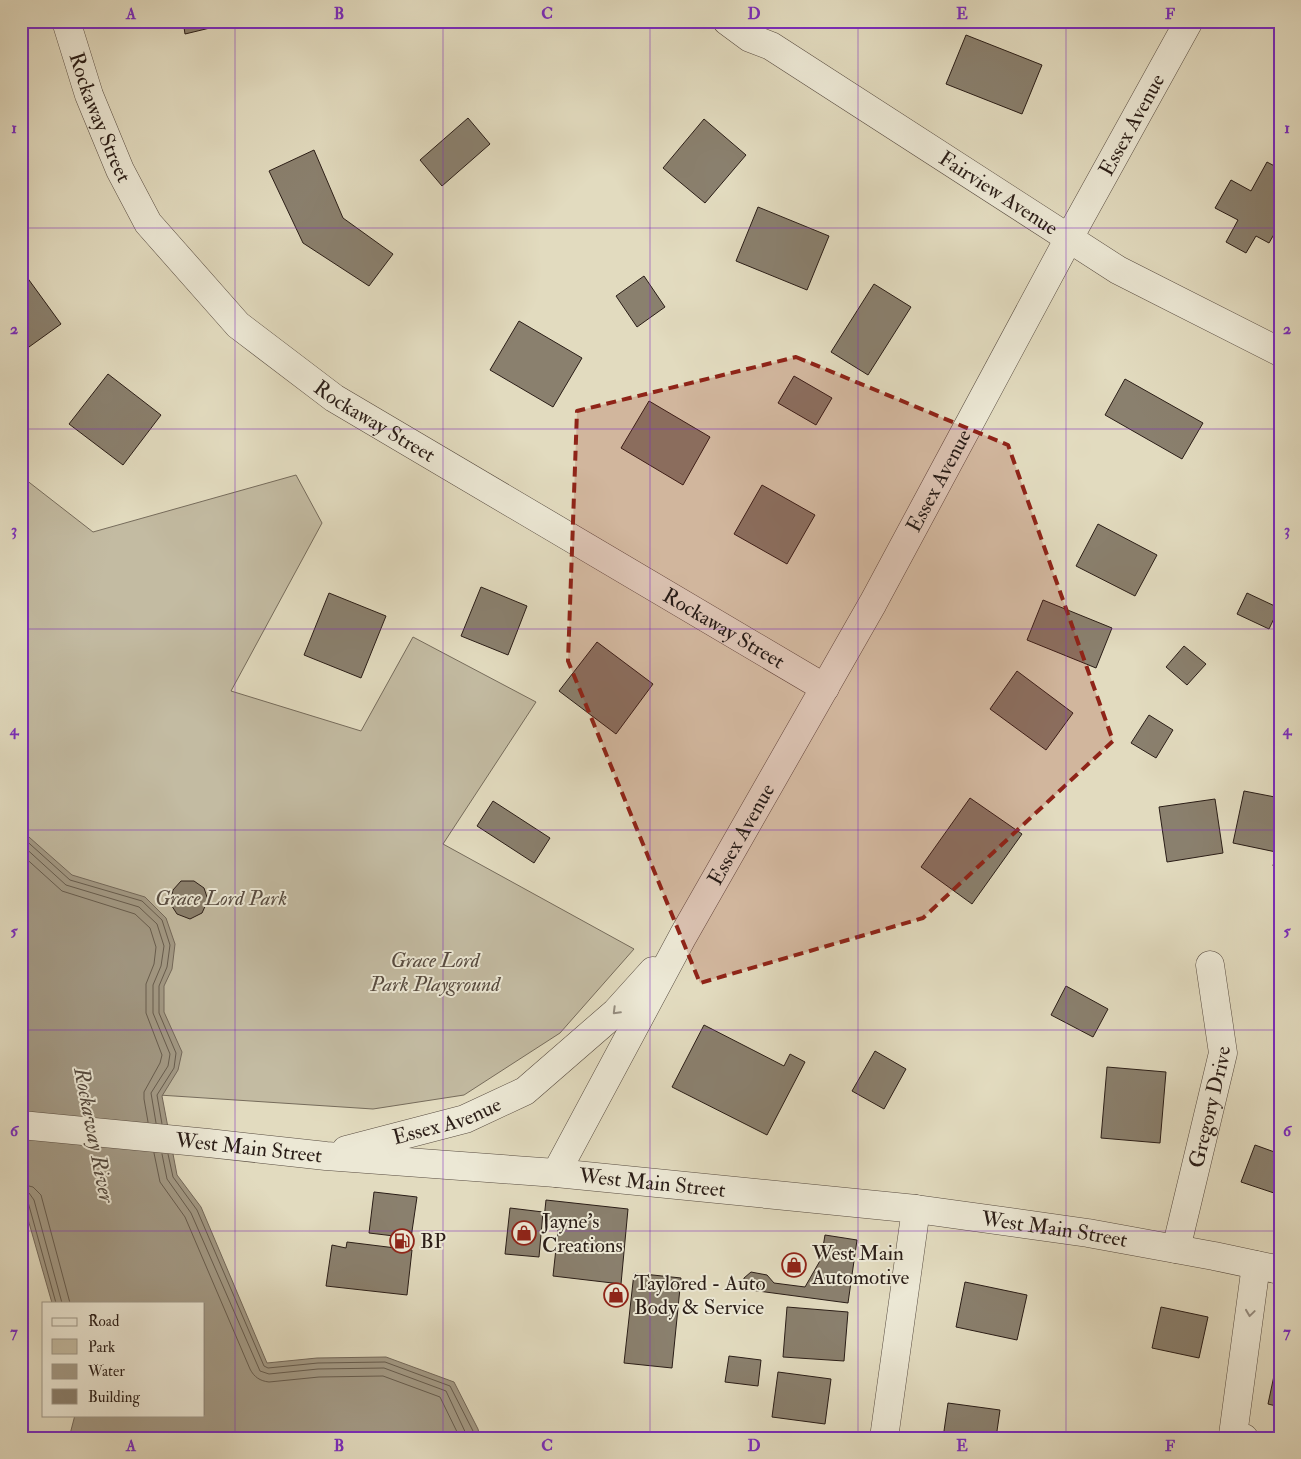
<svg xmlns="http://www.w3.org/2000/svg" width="1301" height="1459" font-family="'IM FELL Double Pica',serif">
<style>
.green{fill:#c3bba2;stroke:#766c5c}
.water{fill:#a39a86;stroke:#73685a}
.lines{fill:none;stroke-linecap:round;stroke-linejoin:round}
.shore{stroke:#665c4e;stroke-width:1}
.building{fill:#8a806e;stroke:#2a1d17}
.minor-casing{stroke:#584c41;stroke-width:29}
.minor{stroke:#ece8d5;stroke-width:28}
.oneway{stroke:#958d80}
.marked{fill:#8f2418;fill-opacity:0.2;stroke:#8f2418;stroke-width:4;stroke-dasharray:10 6;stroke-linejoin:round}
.grid{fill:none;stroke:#7b2cbf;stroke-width:1;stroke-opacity:0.55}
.labels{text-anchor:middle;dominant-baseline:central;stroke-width:4;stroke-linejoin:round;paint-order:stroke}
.street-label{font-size:21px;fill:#2a1d17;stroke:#ece8d5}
.park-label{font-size:21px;font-style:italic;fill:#584c41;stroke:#ece8d5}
.poi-label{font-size:21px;fill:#2a1d17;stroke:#ece8d5;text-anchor:start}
.water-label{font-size:22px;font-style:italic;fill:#54493e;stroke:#ece8d5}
.neatline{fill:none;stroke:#7b2cbf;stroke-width:2}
.grid-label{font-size:16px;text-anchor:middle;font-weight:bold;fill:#7b2cbf}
</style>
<rect width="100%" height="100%" fill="#e2dbbf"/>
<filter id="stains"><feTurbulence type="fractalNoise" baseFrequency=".004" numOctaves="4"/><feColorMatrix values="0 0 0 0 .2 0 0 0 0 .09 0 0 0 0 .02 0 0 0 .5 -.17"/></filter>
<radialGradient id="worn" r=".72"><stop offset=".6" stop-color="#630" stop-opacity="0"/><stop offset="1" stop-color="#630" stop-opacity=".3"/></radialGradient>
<!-- green -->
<path class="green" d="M 296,475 L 322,523 L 231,691 L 361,731 L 413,637 L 536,702 L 443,844 L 634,949 L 560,1033 L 464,1095 L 373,1109 L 21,1086 L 21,476 L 93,532 Z"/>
<!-- water -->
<path class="water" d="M 21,830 L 72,875 L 145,897 L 166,918 L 175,944 L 172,969 L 164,986 L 164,1012 L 182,1052 L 178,1070 L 162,1096 L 177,1175 L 201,1207 L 267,1363 L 317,1358 L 386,1357 L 454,1382 L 478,1429 L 480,1438 L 69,1438 L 75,1415 L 204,1415 L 204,1303 L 52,1303 L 21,1195 Z"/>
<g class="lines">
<!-- shore -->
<path class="shore" d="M 21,836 L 70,880 L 142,901 L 162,920 L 170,945 L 167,967 L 159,986 L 159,1013 L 176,1053 L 174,1068 L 157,1095 L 162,1124
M 21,844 L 66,885 L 139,907 L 157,924 L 164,946 L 161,966 L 153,985 L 153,1013 L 170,1054 L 168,1066 L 151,1093 L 156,1123
M 21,854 L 62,891 L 135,914 L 150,928 L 156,947 L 154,964 L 146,984 L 146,1013 L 162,1055 L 160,1063 L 144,1092 L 144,1099 L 148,1122
M 154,1153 L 160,1182 L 185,1217 L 250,1369 C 254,1377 260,1381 269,1382 L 319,1377 L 383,1376 L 440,1397 L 460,1438
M 162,1154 L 167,1179 L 191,1213 L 260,1371 L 269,1374 L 318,1369 L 384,1368 L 446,1391 L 468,1438
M 168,1154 L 173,1177 L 197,1210 L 264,1366 L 268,1368 L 318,1363 L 385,1362 L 450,1386 L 473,1431 L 475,1438
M 21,1184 L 33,1187 L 41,1195 L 70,1303
M 21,1191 L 29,1193 L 34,1200 L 62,1303
M 21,1198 L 26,1198 L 28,1202 L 56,1303"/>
</g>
<!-- building -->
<path class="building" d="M 183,21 L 239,21 L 185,34 Z
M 966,35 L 1042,65 L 1022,114 L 946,84 Z
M 468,118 L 490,144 L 442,186 L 420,160 Z
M 704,119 L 746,155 L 705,203 L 663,168 Z
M 314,150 L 343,218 L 393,254 L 369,286 L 303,243 L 269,171 Z
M 1267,162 L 1280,169 L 1280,231 L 1277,229 L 1269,243 L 1256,236 L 1246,253 L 1226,242 L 1238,220 L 1215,208 L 1231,180 L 1251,191 Z
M 758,207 L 829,236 L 807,290 L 736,261 Z
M 21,269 L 61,324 L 22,352 L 21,351 Z
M 644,276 L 665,307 L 637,327 L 616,296 Z
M 874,284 L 911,307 L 868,375 L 831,352 Z
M 519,321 L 582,358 L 553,407 L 490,370 Z
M 108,374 L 161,415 L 123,465 L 69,424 Z
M 794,376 L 832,398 L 816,425 L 778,403 Z
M 1125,379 L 1203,423 L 1182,459 L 1105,415 Z
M 649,401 L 710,437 L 683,485 L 621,448 Z
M 762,485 L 815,515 L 787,564 L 734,534 Z
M 1098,524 L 1157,555 L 1135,596 L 1076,566 Z
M 481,587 L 527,606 L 508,655 L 461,636 Z
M 329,593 L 386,616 L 361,678 L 304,655 Z
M 1247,593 L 1279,608 L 1269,629 L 1237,614 Z
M 1043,600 L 1112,628 L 1096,668 L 1027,640 Z
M 597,642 L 653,684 L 616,734 L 559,691 Z
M 1184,646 L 1206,664 L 1187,685 L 1166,667 Z
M 1017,671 L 1073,713 L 1046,750 L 990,709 Z
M 1149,715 L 1173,730 L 1156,758 L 1131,743 Z
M 1244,791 L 1280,798 L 1280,867 L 1273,866 L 1276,852 L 1233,843 Z
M 970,798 L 1022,834 L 972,904 L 921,867 Z
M 1215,799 L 1223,853 L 1167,862 L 1159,807 Z
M 493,801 L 550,838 L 534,863 L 477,826 Z
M 181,881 L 194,881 L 204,888 L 208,900 L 202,913 L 190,919 L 177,914 L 170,903 L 173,890 Z
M 1066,986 L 1108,1009 L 1093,1037 L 1051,1015 Z
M 704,1025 L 784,1066 L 790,1054 L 805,1062 L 767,1135 L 672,1087 Z
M 875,1051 L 906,1069 L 884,1109 L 852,1091 Z
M 1107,1067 L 1166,1072 L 1160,1143 L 1101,1138 Z
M 1255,1145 L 1280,1154 L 1280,1195 L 1241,1182 Z
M 374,1192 L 417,1197 L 411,1238 L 369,1233 Z
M 546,1200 L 628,1209 L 621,1284 L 553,1276 L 559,1221 L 544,1219 Z
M 510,1208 L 543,1212 L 539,1257 L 505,1254 Z
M 825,1235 L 857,1240 L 848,1303 L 743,1289 L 744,1278 L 751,1272 L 767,1275 L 774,1283 L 805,1287 L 821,1259 Z
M 347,1242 L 412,1250 L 407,1295 L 326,1286 L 332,1245 L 346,1248 Z
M 634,1273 L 681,1278 L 672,1368 L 624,1363 Z
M 965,1282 L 1027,1295 L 1017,1340 L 956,1327 Z
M 787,1307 L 848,1312 L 844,1361 L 783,1357 Z
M 1161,1307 L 1208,1317 L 1199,1358 L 1152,1348 Z
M 1279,1352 L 1280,1352 L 1280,1407 L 1268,1404 Z
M 729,1356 L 761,1360 L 758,1386 L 725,1382 Z
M 778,1372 L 831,1379 L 825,1424 L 772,1417 Z
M 948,1403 L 1000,1410 L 996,1438 L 943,1438 Z"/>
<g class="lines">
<!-- minor casing -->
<g class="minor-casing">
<g id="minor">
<path id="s1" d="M 66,21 L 89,95 L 120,170 L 148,223 L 238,325 L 334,398 L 825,688"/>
<path id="s2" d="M 727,21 L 750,38 L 771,46 L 1118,270 L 1280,352"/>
<path id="s3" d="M 21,1125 L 208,1143 L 326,1156 L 556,1173 L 916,1209 L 1088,1233 L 1214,1256 L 1280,1270"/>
<path id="s4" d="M 346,1150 L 465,1119 L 525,1091 L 616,1012 L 653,971"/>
<path id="s5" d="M 556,1173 L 683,936 L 873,603 L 1069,238 L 1189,21"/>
<path id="s6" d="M 1176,1249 L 1223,1053 L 1210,965"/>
<path d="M 884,1438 L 916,1209"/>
<path d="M 1244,1438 L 1233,1435 L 1256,1265"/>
</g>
</g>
<!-- minor -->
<use href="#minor" class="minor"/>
</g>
<!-- one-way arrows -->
<defs><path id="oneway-chevron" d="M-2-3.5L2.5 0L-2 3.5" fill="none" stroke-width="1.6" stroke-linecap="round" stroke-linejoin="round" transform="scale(1.25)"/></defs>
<g class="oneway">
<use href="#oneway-chevron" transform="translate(616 1011) rotate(135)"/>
<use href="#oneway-chevron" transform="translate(1250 1313) rotate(98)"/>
</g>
<!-- marked area -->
<path class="marked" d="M 796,357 L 1008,445 L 1113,741 L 923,918 L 700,983 L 568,661 L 577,411 Z"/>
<!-- grid -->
<path class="grid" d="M 235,21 L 235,1438M 443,21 L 443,1438M 650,21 L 650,1438M 858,21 L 858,1438M 1066,21 L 1066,1438M 21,228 L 1280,228M 21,429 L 1280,429M 21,629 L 1280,629M 21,830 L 1280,830M 21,1030 L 1280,1030M 21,1231 L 1280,1231"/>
<!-- icons -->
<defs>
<g id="shop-ring" transform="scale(1.25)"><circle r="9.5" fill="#ece8d5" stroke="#8f2418" stroke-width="1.5"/><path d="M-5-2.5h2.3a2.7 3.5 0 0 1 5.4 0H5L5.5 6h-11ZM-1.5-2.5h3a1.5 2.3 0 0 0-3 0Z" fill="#8f2418"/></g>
<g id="fuel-ring" transform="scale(1.25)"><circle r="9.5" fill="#ece8d5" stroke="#8f2418" stroke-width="1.5"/><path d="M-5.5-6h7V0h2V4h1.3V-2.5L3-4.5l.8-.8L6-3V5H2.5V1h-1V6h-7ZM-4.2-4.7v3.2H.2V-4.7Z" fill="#8f2418"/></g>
</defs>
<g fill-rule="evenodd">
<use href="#shop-ring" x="524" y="1233"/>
<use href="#fuel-ring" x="402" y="1241"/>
<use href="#shop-ring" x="794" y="1265"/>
<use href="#shop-ring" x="616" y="1295"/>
</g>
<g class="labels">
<!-- street labels -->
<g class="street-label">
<text stroke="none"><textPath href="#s1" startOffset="102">Rockaway Street</textPath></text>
<text stroke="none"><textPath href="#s5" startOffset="1196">Essex Avenue</textPath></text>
<text stroke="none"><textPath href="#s2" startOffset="322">Fairview Avenue</textPath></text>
<text stroke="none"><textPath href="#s1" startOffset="522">Rockaway Street</textPath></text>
<text stroke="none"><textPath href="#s5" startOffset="791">Essex Avenue</textPath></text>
<text stroke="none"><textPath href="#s1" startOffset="928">Rockaway Street</textPath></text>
<text stroke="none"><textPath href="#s5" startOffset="386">Essex Avenue</textPath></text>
<text stroke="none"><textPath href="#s6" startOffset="146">Gregory Drive</textPath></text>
<text stroke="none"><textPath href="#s4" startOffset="105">Essex Avenue</textPath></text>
<text stroke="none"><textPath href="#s3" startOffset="229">West Main Street</textPath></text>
<text stroke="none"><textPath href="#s3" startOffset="634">West Main Street</textPath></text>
<text stroke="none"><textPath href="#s3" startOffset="1039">West Main Street</textPath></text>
</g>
<!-- park labels -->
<g class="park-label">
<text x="221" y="898">Grace Lord Park</text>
<text x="435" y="960">Grace Lord<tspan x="435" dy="24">Park Playground</tspan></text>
</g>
<!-- poi labels -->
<g class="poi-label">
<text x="542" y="1221">Jayne's<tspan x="542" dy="24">Creations</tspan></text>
<text x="420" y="1241">BP</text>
<text x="812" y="1253">West Main<tspan x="812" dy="24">Automotive</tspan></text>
<text x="634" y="1283">Taylored - Auto<tspan x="634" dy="24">Body &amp; Service</tspan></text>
</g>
<!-- water labels -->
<g class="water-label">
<text transform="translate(94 1135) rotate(79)">Rockaway River</text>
</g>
</g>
<!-- margin -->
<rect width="1301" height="1459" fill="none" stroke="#e2dbbf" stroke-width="55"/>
<!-- legend -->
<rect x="42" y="1302" width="162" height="115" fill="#ece8d5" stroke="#9e9789"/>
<rect x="52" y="1318" width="25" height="8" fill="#ece8d5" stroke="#9e9789"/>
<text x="88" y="1326" font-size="15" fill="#2a1d17">Road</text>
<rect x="52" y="1339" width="25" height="15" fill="#c3bba2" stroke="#9e9789"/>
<text x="88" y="1352" font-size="15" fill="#2a1d17">Park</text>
<rect x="52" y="1364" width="25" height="15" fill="#a39a86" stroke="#9e9789"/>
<text x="88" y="1376" font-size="15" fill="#2a1d17">Water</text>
<rect x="52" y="1389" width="25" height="15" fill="#8a806e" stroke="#9e9789"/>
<text x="88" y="1402" font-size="15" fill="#2a1d17">Building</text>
<rect x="28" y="28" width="1246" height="1404" class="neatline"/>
<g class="grid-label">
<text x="131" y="19">A</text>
<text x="339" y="19">B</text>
<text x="547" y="19">C</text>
<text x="754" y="19">D</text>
<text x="962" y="19">E</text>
<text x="1170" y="19">F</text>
<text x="14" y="133">1</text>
<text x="1287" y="133">1</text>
<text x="14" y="334">2</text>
<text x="1287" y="334">2</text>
<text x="14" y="535">3</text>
<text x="1287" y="535">3</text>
<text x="14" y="735">4</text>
<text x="1287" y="735">4</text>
<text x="14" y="936">5</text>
<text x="1287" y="936">5</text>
<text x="14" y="1136">6</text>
<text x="1287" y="1136">6</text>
<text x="14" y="1337">7</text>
<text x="1287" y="1337">7</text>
<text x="131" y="1451">A</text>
<text x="339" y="1451">B</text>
<text x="547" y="1451">C</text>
<text x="754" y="1451">D</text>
<text x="962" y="1451">E</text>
<text x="1170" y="1451">F</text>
</g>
<rect width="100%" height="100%" filter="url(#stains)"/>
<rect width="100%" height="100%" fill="url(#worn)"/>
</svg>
